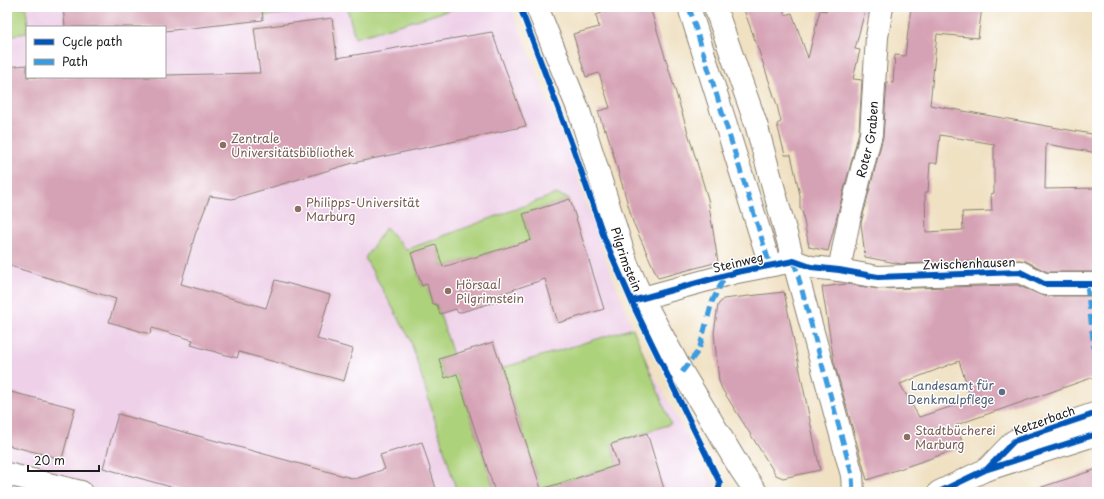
<svg xmlns="http://www.w3.org/2000/svg" width="1104" height="499" font-family="'Playpen Sans',sans-serif">
<style>
.built{fill:#eed0e8;fill-rule:evenodd}
.green{fill:#add27c;stroke:#64774c}
.building{fill:#d5a1b4;fill-rule:evenodd}
.lines{fill:none;stroke-linecap:round;stroke-linejoin:round}
.street-casing{stroke:#867e70;stroke-width:24}
.secondary-casing{stroke:#867e70;stroke-width:24}
.street{stroke:#fff;stroke-width:22}
.secondary{stroke:#fff;stroke-width:22}
.quiet{stroke:#3c9bdf;stroke-width:5;stroke-dasharray:10 5;stroke-linecap:butt}
.cycleway-casing{stroke:#fff;stroke-width:8}
.cycleway{stroke:#0057b8;stroke-width:6}
.education-dot{fill:#8d6e63;stroke:#fff;stroke-width:1.5}
.service-dot{fill:#5c6f8a;stroke:#fff;stroke-width:1.5}
.labels{text-anchor:middle;dominant-baseline:central;stroke-width:3;stroke-linejoin:round;paint-order:stroke}
.education-label{font-size:12px;fill:#785e54;stroke:#fff;text-anchor:start}
.street-label{font-size:12px;fill:#1c1c1c;stroke:#fff}
.service-label{font-size:12px;fill:#4e5e75;stroke:#fff;text-anchor:end}
</style>
<rect width="100%" height="100%" fill="#fff"/>
<filter id="ink" filterUnits="userSpaceOnUse"><feTurbulence type="fractalNoise" baseFrequency=".025" numOctaves="2"/><feDisplacementMap in="SourceGraphic" scale="8" xChannelSelector="R" yChannelSelector="G"/><feConvolveMatrix kernelMatrix="1 2 1 2 8 2 1 2 1" color-interpolation-filters="sRGB"/></filter>
<filter id="wash" filterUnits="userSpaceOnUse"><feTurbulence type="fractalNoise" baseFrequency=".012" numOctaves="4" result="noise"/><feDisplacementMap in="SourceGraphic" scale="16" xChannelSelector="R" yChannelSelector="G"/><feGaussianBlur stdDeviation="0.9" result="paint"/><feColorMatrix in="noise" values="0 0 0 0 0 0 0 0 0 0 0 0 0 0 0 0 0 1.4 0 .05"/><feComposite in="paint" operator="in"/></filter>
<g filter="url(#wash)">
<rect width="100%" height="100%" fill="#f0e1c3"/>
<!-- built -->
<path class="built" d="M 7,7 L 511,7 L 570,156 L 607,263 L 633,328 L 649,366 L 714,485 L 712,492 L 7,492 ZM 27,27 L 165,27 L 165,77 L 27,77 Z"/>
<!-- green -->
<path class="green" d="M 7,7 L 26,7 L 28,27 L 27,27 L 27,33 L 7,36 Z
M 241,7 L 346,7 L 242,18 Z
M 347,7 L 460,7 L 355,38 Z
M 556,194 L 570,199 L 523,214 L 533,246 L 499,250 L 443,267 L 436,246 L 411,253 L 422,286 L 431,283 L 432,287 L 428,289 L 432,303 L 437,305 L 453,355 L 439,359 L 445,378 L 457,374 L 495,492 L 457,492 L 410,339 L 365,258 L 386,227 L 406,250 Z
M 633,328 L 671,424 L 611,444 L 618,465 L 541,489 L 502,368 Z"/>
<g id="blocks">
<!-- building -->
<path class="building" d="M 63,7 L 262,7 L 263,20 L 165,31 L 165,27 L 65,27 Z
M 610,7 L 650,7 L 708,199 L 718,262 L 658,278 L 633,222 L 606,129 L 604,130 L 598,111 L 610,108 L 599,73 L 586,77 L 573,34 L 599,27 L 596,15 L 611,10 Z
M 743,7 L 783,7 L 785,15 L 792,13 L 808,58 L 820,10 L 826,11 L 827,7 L 866,7 L 855,49 L 860,50 L 853,79 L 862,80 L 859,132 L 828,251 L 809,247 L 802,210 L 800,209 L 800,195 L 791,155 L 785,155 L 777,124 L 781,122 L 777,105 L 760,54 Z
M 911,7 L 982,7 L 978,38 L 937,34 L 930,105 L 1097,135 L 1097,153 L 1046,144 L 1045,189 L 1097,188 L 1097,272 L 1047,272 L 1026,261 L 1020,260 L 901,264 L 865,257 L 861,223 L 883,137 L 887,82 L 893,83 L 895,55 L 905,56 ZM 940,135 L 994,144 L 994,193 L 991,194 L 992,211 L 962,212 L 963,230 L 926,232 L 925,192 L 928,192 L 930,163 L 937,163 Z
M 332,18 L 337,58 L 492,32 L 526,126 L 353,163 L 232,199 L 210,196 L 195,235 L 181,284 L 266,308 L 275,280 L 330,295 L 317,339 L 353,349 L 344,381 L 239,352 L 237,358 L 191,345 L 193,340 L 152,328 L 150,334 L 109,322 L 116,299 L 7,265 L 7,67 L 27,65 L 27,77 L 165,77 L 165,75 L 260,73 L 254,28 Z
M 570,199 L 604,309 L 558,323 L 545,279 L 500,294 L 502,300 L 458,313 L 456,309 L 440,314 L 437,305 L 432,303 L 427,284 L 422,286 L 411,253 L 436,245 L 443,267 L 531,240 L 523,214 Z
M 847,284 L 878,289 L 1017,285 L 1044,296 L 1097,296 L 1097,376 L 956,425 L 964,447 L 867,480 L 834,362 L 822,287 ZM 959,361 L 972,400 L 919,417 L 900,384 Z
M 784,292 L 820,470 L 783,478 L 776,475 L 722,389 L 719,381 L 714,333 L 718,305 L 723,299 Z
M 493,342 L 502,368 L 542,492 L 495,492 L 457,374 L 445,378 L 439,359 Z
M 7,391 L 75,408 L 62,459 L 7,445 Z
M 118,414 L 355,479 L 385,469 L 380,455 L 422,442 L 437,492 L 189,492 L 103,468 Z
M 647,433 L 665,492 L 546,492 L 545,488 L 618,465 L 611,444 Z
M 1097,469 L 1097,492 L 1040,492 L 1039,488 Z"/>
</g>
</g>
<g filter="url(#ink)">
<use href="#blocks" fill-opacity="0" stroke="#867e70" stroke-width="1"/>
<g class="lines">
<!-- street casing -->
<g class="street-casing">
<g id="street">
<path d="M 689,7 L 770,265"/>
<path d="M 715,7 L 756,124 L 852,475 L 853,492"/>
<path id="s1" d="M 839,270 L 849,220 L 871,134 L 877,37 L 882,7"/>
<path d="M 642,298 L 737,272 L 794,261 L 811,267 L 839,270 L 878,277 L 1020,272 L 1044,284 L 1097,284"/>
</g>
</g>
<!-- secondary casing -->
<g class="secondary-casing">
<g id="secondary">
<path id="s2" d="M 537,7 L 579,111 L 627,264 L 642,298 L 682,372 L 741,470 L 756,492"/>
<path d="M 988,468 L 1014,441 L 1097,413"/>
<path d="M 7,474 L 81,492"/>
<path d="M 939,492 L 985,470 L 1097,434"/>
</g>
</g>
<!-- street -->
<use href="#street" class="street"/>
<!-- secondary -->
<use href="#secondary" class="secondary"/>
<!-- quiet -->
<path class="quiet" d="M 689,7 L 770,265
M 794,261 L 852,475 L 853,492
M 1087,285 L 1097,376 L 1095,401
M 708,317 L 712,302 L 725,276
M 682,372 L 699,350 L 706,324"/>
<!-- cycleway casing -->
<g class="cycleway-casing">
<path id="cycleway" d="M 520,7 L 572,145 L 605,240 L 636,311 L 720,483 L 718,492
M 632,301 L 737,272 L 794,261 L 811,267 L 839,270 L 878,277 L 1020,272 L 1044,284 L 1097,284
M 987,469 L 1014,441 L 1097,413
M 939,492 L 985,470 L 1097,434"/>
</g>
<!-- cycleway -->
<use href="#cycleway" class="cycleway"/>
</g>
</g>
<!-- markers -->
<g class="education-dot">
<circle cx="223" cy="145" r="4"/>
<circle cx="298" cy="209" r="4"/>
<circle cx="448" cy="291" r="4"/>
<circle cx="907" cy="437" r="4"/>
</g>
<circle class="service-dot" cx="1002" cy="392" r="4"/>
<g class="labels">
<!-- education labels -->
<g class="education-label">
<text x="231" y="138">Zentrale<tspan x="231" dy="14">Universitätsbibliothek</tspan></text>
<text x="306" y="202">Philipps-Universität<tspan x="306" dy="14">Marburg</tspan></text>
<text x="456" y="284">Hörsaal<tspan x="456" dy="14">Pilgrimstein</tspan></text>
<text x="915" y="430">Stadtbücherei<tspan x="915" dy="14">Marburg</tspan></text>
</g>
<!-- street labels -->
<g class="street-label">
<text stroke="none"><textPath href="#s1" startOffset="134">Roter Graben</textPath></text>
<text stroke="none"><textPath href="#s2" startOffset="268">Pilgrimstein</textPath></text>
<text transform="translate(738 262) rotate(-13)">Steinweg</text>
<text transform="translate(969 263) rotate(-2)">Zwischenhausen</text>
<text transform="translate(1044 420) rotate(-20)">Ketzerbach</text>
</g>
<!-- service labels -->
<g class="service-label">
<text x="994" y="385">Landesamt für<tspan x="994" dy="14">Denkmalpflege</tspan></text>
</g>
</g>
<!-- margin -->
<rect width="1104" height="499" fill="none" stroke="#fff" stroke-width="24"/>
<!-- legend -->
<rect x="26" y="26" width="140" height="52" fill="#ffffff" stroke="#a4a4a4"/>
<rect x="34" y="39" width="20" height="6" fill="#0057b8" stroke="#a4a4a4"/>
<text x="62" y="46" font-size="12" fill="#1c1c1c">Cycle path</text>
<rect x="34" y="59" width="20" height="6" fill="#3c9bdf" stroke="#a4a4a4"/>
<text x="62" y="66" font-size="12" fill="#1c1c1c">Path</text>
<!-- scale -->
<path d="M28 465v6h71v-6" fill="none" stroke="#1c1c1c" stroke-width="2"/>
<text x="34" y="465" font-size="12" fill="#1c1c1c" stroke="#ffffff" stroke-width="3" paint-order="stroke">20 m</text>
</svg>
